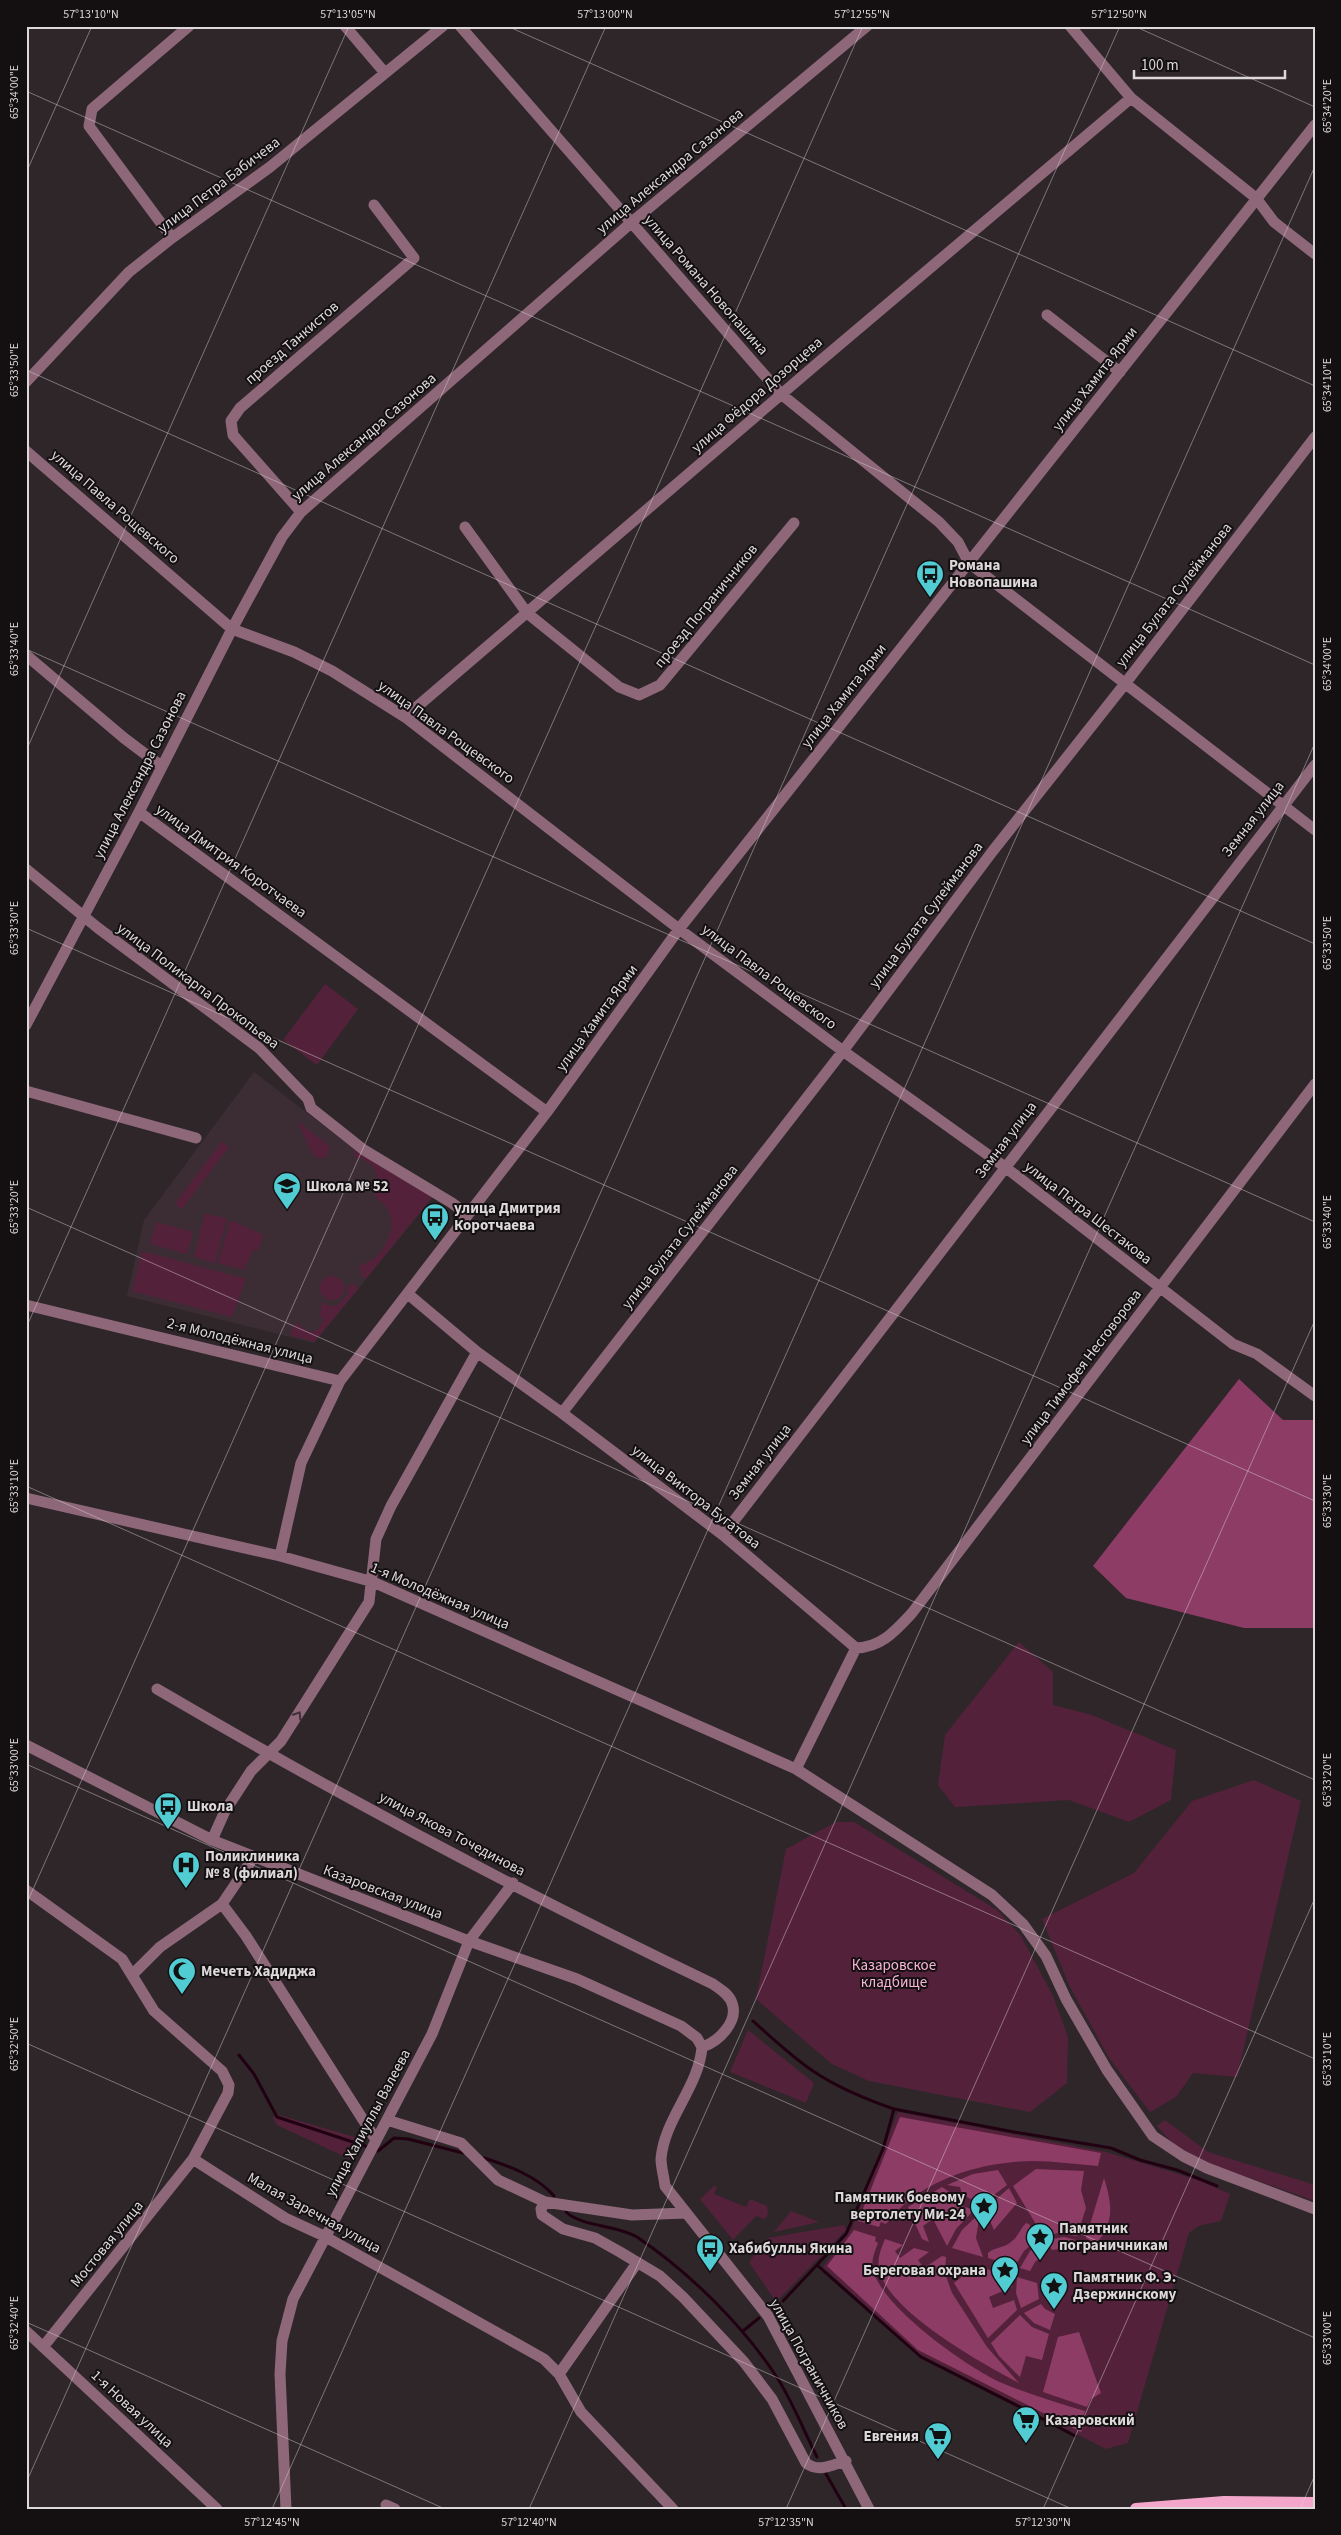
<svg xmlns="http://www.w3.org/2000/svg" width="1341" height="2535" font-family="'Source Sans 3',sans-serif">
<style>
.built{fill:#3c2d34}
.green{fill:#54213b}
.forest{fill:#8d3c66}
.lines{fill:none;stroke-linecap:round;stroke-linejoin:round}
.stream{stroke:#210012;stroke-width:3}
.minor{stroke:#8e6879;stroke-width:11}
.major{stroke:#f4a6ca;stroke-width:12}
.oneway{stroke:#3f2f36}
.ticks{fill:none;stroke:#ddd8da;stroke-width:1;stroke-opacity:0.45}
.labels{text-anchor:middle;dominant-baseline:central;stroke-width:4;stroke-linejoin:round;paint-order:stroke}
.street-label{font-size:15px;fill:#ddd8da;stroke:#141012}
.poi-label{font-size:15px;font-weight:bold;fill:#ddd8da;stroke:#141012;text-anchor:start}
.park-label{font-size:15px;fill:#fbb5d4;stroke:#141012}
.neatline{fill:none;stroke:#ddd8da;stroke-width:2}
.ticks-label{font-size:12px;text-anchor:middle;fill:#ddd8da}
</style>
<rect width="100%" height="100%" fill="#2f262a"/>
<!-- built -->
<path class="built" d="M 254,1072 L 362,1155 L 433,1197 L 314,1343 L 127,1296 L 144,1220 Z"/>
<!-- green -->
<path class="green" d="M 325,984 L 358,1009 L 317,1065 L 283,1040 Z
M 297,1121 L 328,1145 L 330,1148 L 327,1156 L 320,1159 L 313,1155 Z
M 222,1141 L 229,1147 L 182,1209 L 175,1204 Z
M 354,1150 L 432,1197 L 366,1279 L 362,1276 L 358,1266 C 380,1262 399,1232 388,1210 C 385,1204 379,1200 374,1196 C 382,1176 375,1160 354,1157 Z
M 205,1213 L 227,1219 L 215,1263 L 194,1257 Z
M 230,1220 L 262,1234 L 263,1237 L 258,1251 L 253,1250 L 244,1270 L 218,1263 Z
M 156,1222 L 193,1232 L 187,1254 L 150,1244 Z
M 142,1251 L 246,1279 L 232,1317 L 132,1291 Z
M320 1288a12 12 0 1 1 24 0a12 12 0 1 1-24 0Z
M 352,1283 L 359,1288 L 314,1342 L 290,1335 L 295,1324 L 299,1323 L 301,1327 L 310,1332 L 319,1329 L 323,1319 L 320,1314 L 322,1302 L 328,1306 L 338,1305 L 347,1295 L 348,1286 Z
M 1019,1642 L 1053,1672 L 1053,1705 L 1092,1715 L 1176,1750 L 1171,1800 L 1129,1822 L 1069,1800 L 955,1807 L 938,1785 L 945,1735 Z
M 1254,1780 L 1301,1801 L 1237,2077 L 1193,2073 L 1176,2097 L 1150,2112 L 1109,2058 L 1069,1985 L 1042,1919 L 1134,1873 L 1192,1801 Z
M 836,1822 L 854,1822 L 997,1910 L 1021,1936 L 1053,1996 L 1068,2037 L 1067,2083 L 1030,2112 L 869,2081 L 832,2064 L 756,1999 L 786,1849 Z
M 748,2030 L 814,2083 L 806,2103 L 730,2072 Z
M 898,2112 L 1106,2152 L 1198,2180 L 1230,2194 L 1221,2221 L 1198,2226 L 1189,2233 L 1128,2443 L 1106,2449 L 918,2353 L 823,2267 L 852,2228 Z
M 275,2115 L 279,2115 L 365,2140 L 354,2161 L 277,2125 L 273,2118 Z
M 1165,2120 L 1208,2152 L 1315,2185 L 1315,2201 L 1202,2161 L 1172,2143 L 1157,2126 Z
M 714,2186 L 717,2187 L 714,2194 L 746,2207 L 750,2199 L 767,2206 L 768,2214 L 765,2219 L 756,2216 L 733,2240 L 700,2199 Z
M 791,2211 L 819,2222 L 774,2232 Z
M 844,2225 L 846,2230 L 776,2302 L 749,2262 L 768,2238 Z"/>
<!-- forest -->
<path class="forest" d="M 1239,1379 L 1283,1420 L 1315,1420 L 1315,1628 L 1244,1628 L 1126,1598 L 1093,1566 Z
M 900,2117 L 1101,2153 L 1098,2166 C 1071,2164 1041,2159 1014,2162 C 967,2166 915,2185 886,2224 L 881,2222 L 879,2227 L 858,2221 Z
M 1036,2169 L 1084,2171 L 1081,2190 L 1086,2208 L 1077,2236 L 1059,2233 L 1043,2236 L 1013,2186 Z
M 998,2170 L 1007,2185 L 981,2205 L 962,2194 L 960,2187 L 947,2185 L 973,2174 Z
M 1104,2178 C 1112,2204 1115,2222 1096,2244 L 1086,2238 Z
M 942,2187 L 958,2198 L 962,2206 L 974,2210 L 956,2229 L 947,2246 L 933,2219 L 923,2226 L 929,2242 L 922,2239 L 908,2207 Z
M 1009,2188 L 1017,2203 L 994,2230 L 985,2209 Z
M 980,2213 L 976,2238 L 983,2257 L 952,2248 L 962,2230 Z
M 1026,2223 L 1029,2224 L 1038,2239 L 1024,2251 L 1015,2266 L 988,2258 L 988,2253 C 995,2247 1004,2248 1011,2242 C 1018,2237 1020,2229 1026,2223 Z
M 854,2230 L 876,2237 L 875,2241 L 878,2243 C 875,2251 871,2260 873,2269 C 880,2306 968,2368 1002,2383 C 1029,2394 1058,2403 1085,2411 L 1082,2420 L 1086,2422 L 1081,2432 L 918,2350 L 827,2266 Z
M 1064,2237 L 1076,2240 L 1073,2249 L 1066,2248 L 1052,2250 L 1046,2240 Z
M 885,2239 L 903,2245 L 895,2251 L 900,2258 L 914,2248 L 929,2252 L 918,2260 L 924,2268 L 942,2256 L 946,2257 L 945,2273 L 952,2293 L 987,2347 L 1019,2383 C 983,2364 887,2311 879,2269 C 877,2258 881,2249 885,2239 Z
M 1041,2243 L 1046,2253 L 1035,2262 L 1030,2271 L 1020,2268 L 1030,2251 Z
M 975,2266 L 1013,2276 L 1012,2287 L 989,2297 L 993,2308 L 1014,2300 L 1017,2310 L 988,2338 L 954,2283 Z
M 1017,2277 L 1037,2283 L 1039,2299 L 1021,2308 L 1016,2293 Z
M 1041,2304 L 1045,2309 L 1055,2314 L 1050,2330 L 1034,2323 L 1024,2313 Z
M 1020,2315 L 1032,2327 L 1049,2334 L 1042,2360 L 1026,2356 L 1020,2377 L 999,2356 L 991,2343 Z
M 1079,2332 L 1101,2393 L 1091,2399 L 1087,2407 L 1043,2392 L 1058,2337 Z"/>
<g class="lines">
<!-- stream -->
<path class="stream" d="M 753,2021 C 772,2038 792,2057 813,2071 C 838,2088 865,2099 894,2109
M 239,2055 L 254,2074 L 277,2117 L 368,2147
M 378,2151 L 394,2138 L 408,2139 L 463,2153
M 484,2158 C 509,2166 537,2176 554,2196
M 566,2212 C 582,2227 618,2225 637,2237 C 690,2273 743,2325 778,2379 C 793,2403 804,2431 817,2457
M 817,2265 L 921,2357 L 1028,2411
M 783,2301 L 846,2234 L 883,2149 L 894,2109 L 1014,2132 L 1111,2148 L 1140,2160 L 1177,2170 L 1217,2186
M 743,2331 L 759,2318
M 1037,2416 L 1075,2436
M 826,2474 L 846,2509"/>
<!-- minor -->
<path class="minor" d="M 345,26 L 385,73
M 460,26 L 781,394 L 939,522 L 958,542 L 969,563 L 1315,830
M 1070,26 L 1131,98 L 1256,198 L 1274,222 L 1315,254
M 172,238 L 89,126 L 92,109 L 189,26
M 1047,315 L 1120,372
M 26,382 L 129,272 L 172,238 L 270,167 L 443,26
M 26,451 L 232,629 L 294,652 L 332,671 L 405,717 L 679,929 L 843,1051 L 1005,1167 L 1233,1344 L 1257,1354 L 1315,1396
M 301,512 L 233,435 L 231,421 L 240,408 L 414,258 L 374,205
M 465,527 L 527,613 L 619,687 L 639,695 L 660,685 L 794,523
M 26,655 L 124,738 L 161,766
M 405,717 L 819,362 L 1131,98
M 139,812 L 547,1112
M 26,869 L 98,928 L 259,1048 L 308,1099 L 311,1108 L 364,1150 L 452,1203 L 468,1215
M 26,1025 L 139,812 L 232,629 L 282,537 L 301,512 L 632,222 L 867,26
M 26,1091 L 196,1138
M 408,1294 L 477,1352 L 562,1413 L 723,1535 L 856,1648
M 26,1305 L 340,1381
M 562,1413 L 843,1051 L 992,852 L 1124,685 L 1315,437
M 26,1498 L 280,1556 L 373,1582 L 796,1769 L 992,1895 L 1023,1924 L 1046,1956 L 1066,1999 L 1107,2070 L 1153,2136 L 1183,2156 L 1207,2168 L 1315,2209
M 723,1535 L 1315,765
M 280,1556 L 301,1463 L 340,1381 L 547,1112 L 679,929 L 1315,125
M 856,1648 C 882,1647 895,1631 912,1613 L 1315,1084
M 157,1689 C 338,1795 524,1894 713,1984 C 720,1989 729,1994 732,2003 C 739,2022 718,2042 702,2047
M 26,1745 L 212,1840 L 469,1941 L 577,1979 L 681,2026 L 697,2038 L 702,2047
M 796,1769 L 856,1648
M 212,1840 L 225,1811 L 251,1771 L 281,1741 L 369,1602 L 376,1539 L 391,1506 L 477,1352
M 26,1890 L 122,1959 L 154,2011 L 222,2071 L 229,2085 L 228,2093 L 193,2159 L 285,2218 L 324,2236 L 544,2359 L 559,2374 L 581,2412 L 673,2509
M 222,1904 L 246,1936 L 376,2140
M 132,1975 L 160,1947 L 222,1904 L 253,1858
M 702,2047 C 699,2087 664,2119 661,2159 C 661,2167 664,2177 665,2186 L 768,2316 L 869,2509
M 387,2120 L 461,2143 L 498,2180 L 545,2202 L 632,2215 L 686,2213
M 545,2202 L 541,2209 L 542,2215 L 563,2229 L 595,2238 L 620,2252 L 660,2276 L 683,2297 L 744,2362 L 772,2399 L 806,2463 C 819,2473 831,2465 846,2461
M 26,2331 L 217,2509
M 43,2347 L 193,2159
M 559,2374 L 637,2263
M 386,2505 L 395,2509
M 286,2509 L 280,2374 L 282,2341 L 293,2299 L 432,2034 L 469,1941 L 513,1883"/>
<!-- major -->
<path class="major" d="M 1136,2509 L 1224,2502 L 1315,2503"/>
</g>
<!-- one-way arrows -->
<defs><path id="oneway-chevron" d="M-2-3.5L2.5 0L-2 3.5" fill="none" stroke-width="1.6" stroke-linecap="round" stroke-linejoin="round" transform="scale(1.25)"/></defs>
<use class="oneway" href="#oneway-chevron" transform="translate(298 1715) rotate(-57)"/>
<!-- ticks -->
<path class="ticks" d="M 507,26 L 1315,386M 1134,26 L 1315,107M 26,91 L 1315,665M 26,173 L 92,26M 26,370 L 1315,944M 26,649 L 1315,1222M 26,751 L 349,26M 26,928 L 1315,1501M 26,1207 L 1315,1780M 26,1328 L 606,26M 26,1486 L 1315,2059M 26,1764 L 1315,2338M 26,1905 L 863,26M 26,2043 L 1072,2509M 26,2322 L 445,2509M 26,2483 L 1120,26M 272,2509 L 1315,166M 529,2509 L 1315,743M 786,2509 L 1315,1320M 1043,2509 L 1315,1898M 1300,2509 L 1315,2475"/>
<!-- icons -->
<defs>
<g id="bus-pin" transform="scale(1.4375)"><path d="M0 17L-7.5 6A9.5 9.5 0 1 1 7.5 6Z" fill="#51ccd3" stroke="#141012"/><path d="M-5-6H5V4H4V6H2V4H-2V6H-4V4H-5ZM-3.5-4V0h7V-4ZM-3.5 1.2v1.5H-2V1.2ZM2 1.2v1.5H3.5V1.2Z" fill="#111"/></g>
<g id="school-pin" transform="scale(1.4375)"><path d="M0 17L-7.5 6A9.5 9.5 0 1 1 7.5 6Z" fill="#51ccd3" stroke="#141012"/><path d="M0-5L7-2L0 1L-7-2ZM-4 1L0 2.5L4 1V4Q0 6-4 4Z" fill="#111"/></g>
<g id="hospital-pin" transform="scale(1.4375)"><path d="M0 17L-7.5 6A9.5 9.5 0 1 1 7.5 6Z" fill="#51ccd3" stroke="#141012"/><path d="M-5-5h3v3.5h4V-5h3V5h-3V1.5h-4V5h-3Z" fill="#111"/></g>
<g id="mosque-pin" transform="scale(1.4375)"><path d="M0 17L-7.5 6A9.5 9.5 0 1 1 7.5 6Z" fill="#51ccd3" stroke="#141012"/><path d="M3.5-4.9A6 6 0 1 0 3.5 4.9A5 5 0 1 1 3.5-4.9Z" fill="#111"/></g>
<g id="sight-pin" transform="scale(1.4375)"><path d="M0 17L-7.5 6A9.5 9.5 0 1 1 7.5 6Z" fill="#51ccd3" stroke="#141012"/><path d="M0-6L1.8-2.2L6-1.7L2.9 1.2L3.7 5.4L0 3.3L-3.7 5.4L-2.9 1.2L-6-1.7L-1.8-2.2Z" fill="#111"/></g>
<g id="supermarket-pin" transform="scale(1.4375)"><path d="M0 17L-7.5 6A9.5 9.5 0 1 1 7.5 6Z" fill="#51ccd3" stroke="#141012"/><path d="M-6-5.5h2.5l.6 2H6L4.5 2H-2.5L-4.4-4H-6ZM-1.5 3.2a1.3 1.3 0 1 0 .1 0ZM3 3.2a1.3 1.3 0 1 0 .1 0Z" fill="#111"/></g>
</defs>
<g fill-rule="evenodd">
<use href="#bus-pin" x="930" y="574"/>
<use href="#school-pin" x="287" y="1186"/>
<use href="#bus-pin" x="435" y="1217"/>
<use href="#bus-pin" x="168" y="1806"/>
<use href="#hospital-pin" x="186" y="1865"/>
<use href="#mosque-pin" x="182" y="1971"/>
<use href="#sight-pin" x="984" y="2206"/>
<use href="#sight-pin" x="1040" y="2237"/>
<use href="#bus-pin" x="710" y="2248"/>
<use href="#sight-pin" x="1005" y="2270"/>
<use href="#sight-pin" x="1054" y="2286"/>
<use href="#supermarket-pin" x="1026" y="2420"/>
<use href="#supermarket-pin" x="938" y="2436"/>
</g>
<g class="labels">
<!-- street labels -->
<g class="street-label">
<text transform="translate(670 171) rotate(-40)">улица Александра Сазонова</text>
<text transform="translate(219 185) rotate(-37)">улица Петра Бабичева</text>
<text transform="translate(706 285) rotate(49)">улица Романа Новопашина</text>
<text transform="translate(292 343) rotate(-41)">проезд Танкистов</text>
<text transform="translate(1095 379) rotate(-52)">улица Хамита Ярми</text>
<text transform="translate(757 395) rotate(-41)">улица Фёдора Дозорцева</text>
<text transform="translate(364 437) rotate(-41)">улица Александра Сазонова</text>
<text transform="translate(115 507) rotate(41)">улица Павла Рощевского</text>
<text transform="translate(1174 595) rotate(-52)">улица Булата Сулейманова</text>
<text transform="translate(706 606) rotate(-51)">проезд Пограничников</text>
<text transform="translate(844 696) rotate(-52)">улица Хамита Ярми</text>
<text transform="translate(446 732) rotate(36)">улица Павла Рощевского</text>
<text transform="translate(140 775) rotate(-63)">улица Александра Сазонова</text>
<text transform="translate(1253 819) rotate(-52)">Земная улица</text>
<text transform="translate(231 861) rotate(36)">улица Дмитрия Коротчаева</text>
<text transform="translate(926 915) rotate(-53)">улица Булата Сулейманова</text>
<text transform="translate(769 977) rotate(37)">улица Павла Рощевского</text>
<text transform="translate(198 986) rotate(37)">улица Поликарпа Прокопьева</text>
<text transform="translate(597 1018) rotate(-54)">улица Хамита Ярми</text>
<text transform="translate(1006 1140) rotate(-53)">Земная улица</text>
<text transform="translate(1088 1213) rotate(38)">улица Петра Шестакова</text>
<text transform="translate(680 1237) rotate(-52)">улица Булата Сулейманова</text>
<text transform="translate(240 1341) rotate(14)">2-я Молодёжная улица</text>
<text transform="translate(1081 1367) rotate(-53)">улица Тимофея Несговорова</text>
<text transform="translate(760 1462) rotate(-52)">Земная улица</text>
<text transform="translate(696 1497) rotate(38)">улица Виктора Бугатова</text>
<text transform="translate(440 1596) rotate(23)">1-я Молодёжная улица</text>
<text transform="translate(452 1834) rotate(28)">улица Якова Точединова</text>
<text transform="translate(383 1892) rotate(21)">Казаровская улица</text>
<text transform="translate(368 2123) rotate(-62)">улица Халиуллы Валеева</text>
<text transform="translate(314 2213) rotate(29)">Малая Заречная улица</text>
<text transform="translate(107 2244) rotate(-51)">Мостовая улица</text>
<text transform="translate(809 2364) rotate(61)">улица Пограничников</text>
<text transform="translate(132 2409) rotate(43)">1-я Новая улица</text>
</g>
<!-- poi labels -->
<g class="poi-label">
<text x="949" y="565">Романа<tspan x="949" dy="17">Новопашина</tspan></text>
<text x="306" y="1186">Школа № 52</text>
<text x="454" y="1208">улица Дмитрия<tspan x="454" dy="17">Коротчаева</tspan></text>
<text x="187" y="1806">Школа</text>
<text x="205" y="1856">Поликлиника<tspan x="205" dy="17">№ 8 (филиал)</tspan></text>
<text x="201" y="1971">Мечеть Хадиджа</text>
<text x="965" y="2197" text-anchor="end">Памятник боевому<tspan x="965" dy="17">вертолету Ми-24</tspan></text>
<text x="1059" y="2228">Памятник<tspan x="1059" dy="17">пограничникам</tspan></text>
<text x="729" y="2248">Хабибуллы Якина</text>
<text x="986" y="2270" text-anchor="end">Береговая охрана</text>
<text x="1073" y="2277">Памятник Ф. Э.<tspan x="1073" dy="17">Дзержинскому</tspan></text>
<text x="1045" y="2420">Казаровский</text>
<text x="919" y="2436" text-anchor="end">Евгения</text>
</g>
<!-- park labels -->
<g class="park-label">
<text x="894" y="1965">Казаровское<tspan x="894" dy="17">кладбище</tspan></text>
</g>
</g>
<!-- border -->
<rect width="1341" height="2535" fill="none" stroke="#141012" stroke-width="55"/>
<!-- scale -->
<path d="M1134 70v8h151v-8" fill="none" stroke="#ddd8da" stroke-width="2.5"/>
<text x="1141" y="70" font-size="15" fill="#ddd8da" stroke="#141012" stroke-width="4" paint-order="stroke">100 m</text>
<rect x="28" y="28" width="1286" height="2480" class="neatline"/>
<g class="ticks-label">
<text x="91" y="18">57°13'10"N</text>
<text x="348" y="18">57°13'05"N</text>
<text x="605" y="18">57°13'00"N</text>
<text x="862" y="18">57°12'55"N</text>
<text x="1119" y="18">57°12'50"N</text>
<text transform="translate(14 92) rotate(-90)" y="4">65°34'00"E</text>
<text transform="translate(1327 106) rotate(-90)" y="4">65°34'20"E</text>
<text transform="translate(14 370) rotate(-90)" y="4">65°33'50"E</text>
<text transform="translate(1327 385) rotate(-90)" y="4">65°34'10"E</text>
<text transform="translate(14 649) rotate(-90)" y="4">65°33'40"E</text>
<text transform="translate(1327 664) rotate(-90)" y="4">65°34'00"E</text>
<text transform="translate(14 928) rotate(-90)" y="4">65°33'30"E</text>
<text transform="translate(1327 943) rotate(-90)" y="4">65°33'50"E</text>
<text transform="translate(14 1207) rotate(-90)" y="4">65°33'20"E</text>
<text transform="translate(1327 1222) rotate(-90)" y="4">65°33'40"E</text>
<text transform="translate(14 1486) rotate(-90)" y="4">65°33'10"E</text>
<text transform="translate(1327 1501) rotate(-90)" y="4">65°33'30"E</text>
<text transform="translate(14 1765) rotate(-90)" y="4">65°33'00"E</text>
<text transform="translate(1327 1780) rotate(-90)" y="4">65°33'20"E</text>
<text transform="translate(14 2044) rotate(-90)" y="4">65°32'50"E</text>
<text transform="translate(1327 2059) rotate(-90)" y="4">65°33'10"E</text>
<text transform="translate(14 2323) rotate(-90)" y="4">65°32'40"E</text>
<text transform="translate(1327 2338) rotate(-90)" y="4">65°33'00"E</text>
<text x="272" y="2526">57°12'45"N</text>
<text x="529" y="2526">57°12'40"N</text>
<text x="786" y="2526">57°12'35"N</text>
<text x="1043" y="2526">57°12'30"N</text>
</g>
</svg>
